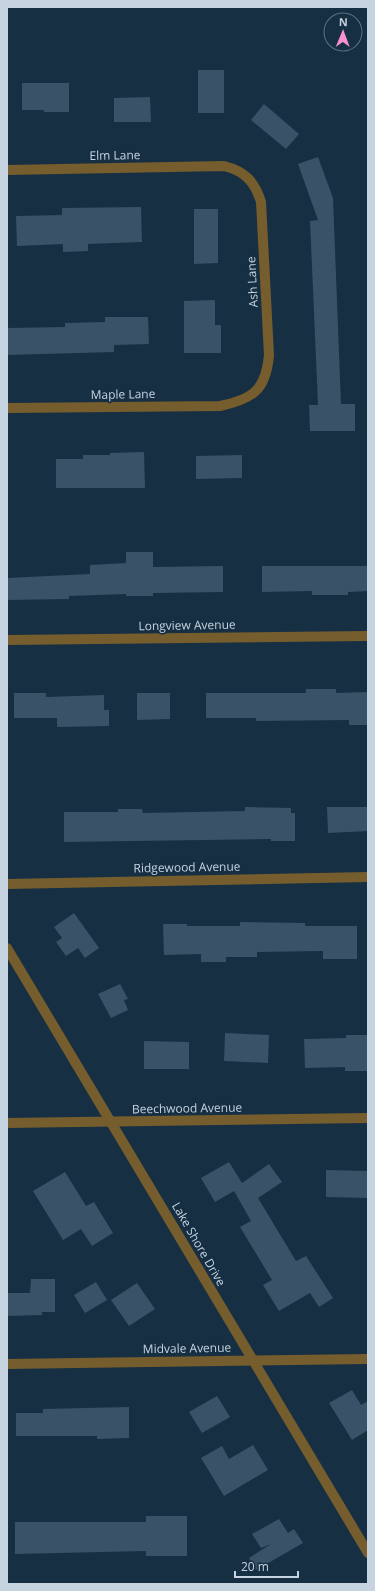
<svg xmlns="http://www.w3.org/2000/svg" width="375" height="1591" font-family="'Open Sans',sans-serif">
<style>
.building{fill:#395267}
.lines{fill:none;stroke-linecap:round;stroke-linejoin:round}
.minor{stroke:#765d2d;stroke-width:10}
.tertiary{stroke:#765d2d;stroke-width:10}
.labels{text-anchor:middle;dominant-baseline:central;stroke-width:3.5;stroke-linejoin:round;paint-order:stroke}
.street-label{font-size:12px;fill:#c5d4e0;stroke:#172f43}
</style>
<rect width="100%" height="100%" fill="#172f43"/>
<!-- building -->
<path class="building" d="M 198,70 L 224,70 L 224,113 L 198,113 Z
M 22,83 L 69,83 L 69,112 L 44,112 L 44,110 L 22,110 Z
M 150,97 L 151,122 L 114,122 L 114,98 Z
M 264,104 L 299,134 L 286,149 L 251,120 Z
M 318,157 L 333,198 L 341,404 L 355,404 L 355,431 L 310,431 L 309,405 L 318,405 L 310,221 L 318,220 L 298,164 Z
M 141,207 L 142,242 L 88,244 L 88,251 L 63,252 L 63,244 L 17,246 L 16,216 L 62,215 L 62,208 Z
M 194,209 L 218,209 L 218,263 L 194,264 Z
M 215,300 L 215,325 L 221,325 L 221,353 L 184,353 L 184,301 Z
M 105,317 L 148,317 L 149,344 L 114,345 L 114,352 L 7,355 L 7,328 L 65,327 L 65,323 L 105,322 Z
M 144,452 L 145,488 L 56,488 L 56,459 L 83,459 L 83,455 L 110,455 L 110,453 Z
M 242,455 L 242,478 L 196,479 L 196,456 Z
M 126,552 L 153,552 L 153,567 L 223,566 L 223,592 L 153,593 L 153,596 L 126,596 L 126,594 L 69,596 L 69,599 L 7,600 L 7,578 L 90,574 L 90,565 L 126,563 Z
M 262,566 L 368,566 L 368,591 L 348,592 L 348,595 L 312,595 L 312,591 L 262,592 Z
M 306,689 L 336,689 L 336,693 L 368,692 L 368,725 L 349,725 L 349,720 L 256,721 L 256,718 L 206,718 L 206,693 L 306,693 Z
M 14,693 L 46,693 L 46,697 L 104,695 L 104,710 L 109,710 L 109,726 L 57,727 L 57,718 L 14,718 Z
M 137,693 L 170,693 L 170,719 L 137,720 Z
M 245,807 L 291,808 L 291,813 L 295,813 L 295,841 L 271,841 L 271,839 L 64,842 L 64,812 L 118,812 L 118,809 L 142,809 L 143,813 L 245,811 Z
M 327,807 L 368,807 L 368,831 L 328,833 Z
M 74,913 L 99,948 L 85,958 L 78,948 L 66,956 L 56,942 L 62,938 L 54,927 Z
M 240,922 L 305,923 L 305,926 L 357,926 L 357,959 L 323,959 L 323,951 L 257,952 L 257,957 L 226,957 L 226,962 L 201,962 L 201,954 L 164,955 L 163,924 L 187,924 L 187,926 L 240,926 Z
M 120,984 L 128,999 L 124,1000 L 128,1010 L 111,1018 L 98,994 Z
M 225,1033 L 269,1035 L 268,1063 L 224,1061 Z
M 346,1035 L 368,1035 L 368,1071 L 345,1071 L 345,1067 L 305,1068 L 304,1039 L 346,1038 Z
M 144,1041 L 189,1042 L 189,1069 L 144,1069 Z
M 229,1162 L 242,1183 L 269,1164 L 282,1182 L 258,1198 L 296,1261 L 306,1256 L 333,1298 L 319,1307 L 310,1293 L 279,1311 L 263,1285 L 272,1280 L 240,1227 L 251,1221 L 234,1191 L 215,1202 L 201,1178 Z
M 326,1170 L 368,1171 L 368,1198 L 326,1197 Z
M 65,1172 L 86,1206 L 94,1202 L 113,1233 L 92,1246 L 81,1229 L 63,1240 L 33,1191 Z
M 31,1279 L 55,1279 L 55,1312 L 42,1312 L 42,1315 L 7,1316 L 7,1293 L 30,1293 Z
M 96,1282 L 107,1300 L 85,1313 L 74,1295 Z
M 137,1283 L 155,1309 L 129,1326 L 111,1300 Z
M 352,1390 L 361,1405 L 368,1401 L 368,1430 L 352,1440 L 329,1403 Z
M 217,1396 L 230,1417 L 202,1433 L 189,1412 Z
M 129,1407 L 129,1438 L 97,1439 L 97,1436 L 16,1436 L 16,1413 L 43,1413 L 43,1409 Z
M 253,1445 L 268,1470 L 224,1496 L 201,1458 L 222,1446 L 229,1459 Z
M 146,1516 L 187,1516 L 187,1556 L 146,1556 L 146,1551 L 15,1554 L 15,1522 L 146,1522 Z
M 279,1519 L 288,1533 L 294,1529 L 303,1543 L 256,1570 L 249,1558 L 271,1544 L 261,1548 L 252,1534 Z"/>
<g class="lines">
<!-- minor -->
<path class="minor" d="M 7,170 L 224,166 C 245,171 255,182 261,202 L 269,355 C 266,390 253,399 220,406 L 7,408
M 7,640 L 368,636
M 7,884 L 368,877
M 7,1123 L 368,1118
M 7,1364 L 368,1359"/>
<!-- tertiary -->
<path class="tertiary" d="M 7,948 L 368,1553"/>
</g>
<g class="labels">
<!-- street labels -->
<g class="street-label">
<text transform="translate(115 155) rotate(-1)">Elm Lane</text>
<text transform="translate(252 282) rotate(-93)">Ash Lane</text>
<text transform="translate(123 394) rotate(-1)">Maple Lane</text>
<text transform="translate(187 625) rotate(-1)">Longview Avenue</text>
<text transform="translate(187 867) rotate(-1)">Ridgewood Avenue</text>
<text transform="translate(187 1108) rotate(-1)">Beechwood Avenue</text>
<text transform="translate(199 1244) rotate(60)">Lake Shore Drive</text>
<text transform="translate(187 1348) rotate(-1)">Midvale Avenue</text>
</g>
</g>
<!-- border -->
<rect width="375" height="1591" fill="none" stroke="#c5d4e0" stroke-width="16"/>
<!-- north arrow -->
<g transform="translate(343 32) rotate(1)"><circle r="19" fill="#172f43" stroke="#5d7182"/>
<path d="M0-3L7 15L0 10L-7 15Z" fill="#f690cf"/>
<text y="-6" font-size="11" font-weight="bold" text-anchor="middle" fill="#c5d4e0">N</text>
</g>
<!-- scale -->
<path d="M235 1571v6h63v-6" fill="none" stroke="#c5d4e0" stroke-width="2"/>
<text x="241" y="1571" font-size="12" fill="#c5d4e0" stroke="#172f43" stroke-width="3" paint-order="stroke">20 m</text>
</svg>
